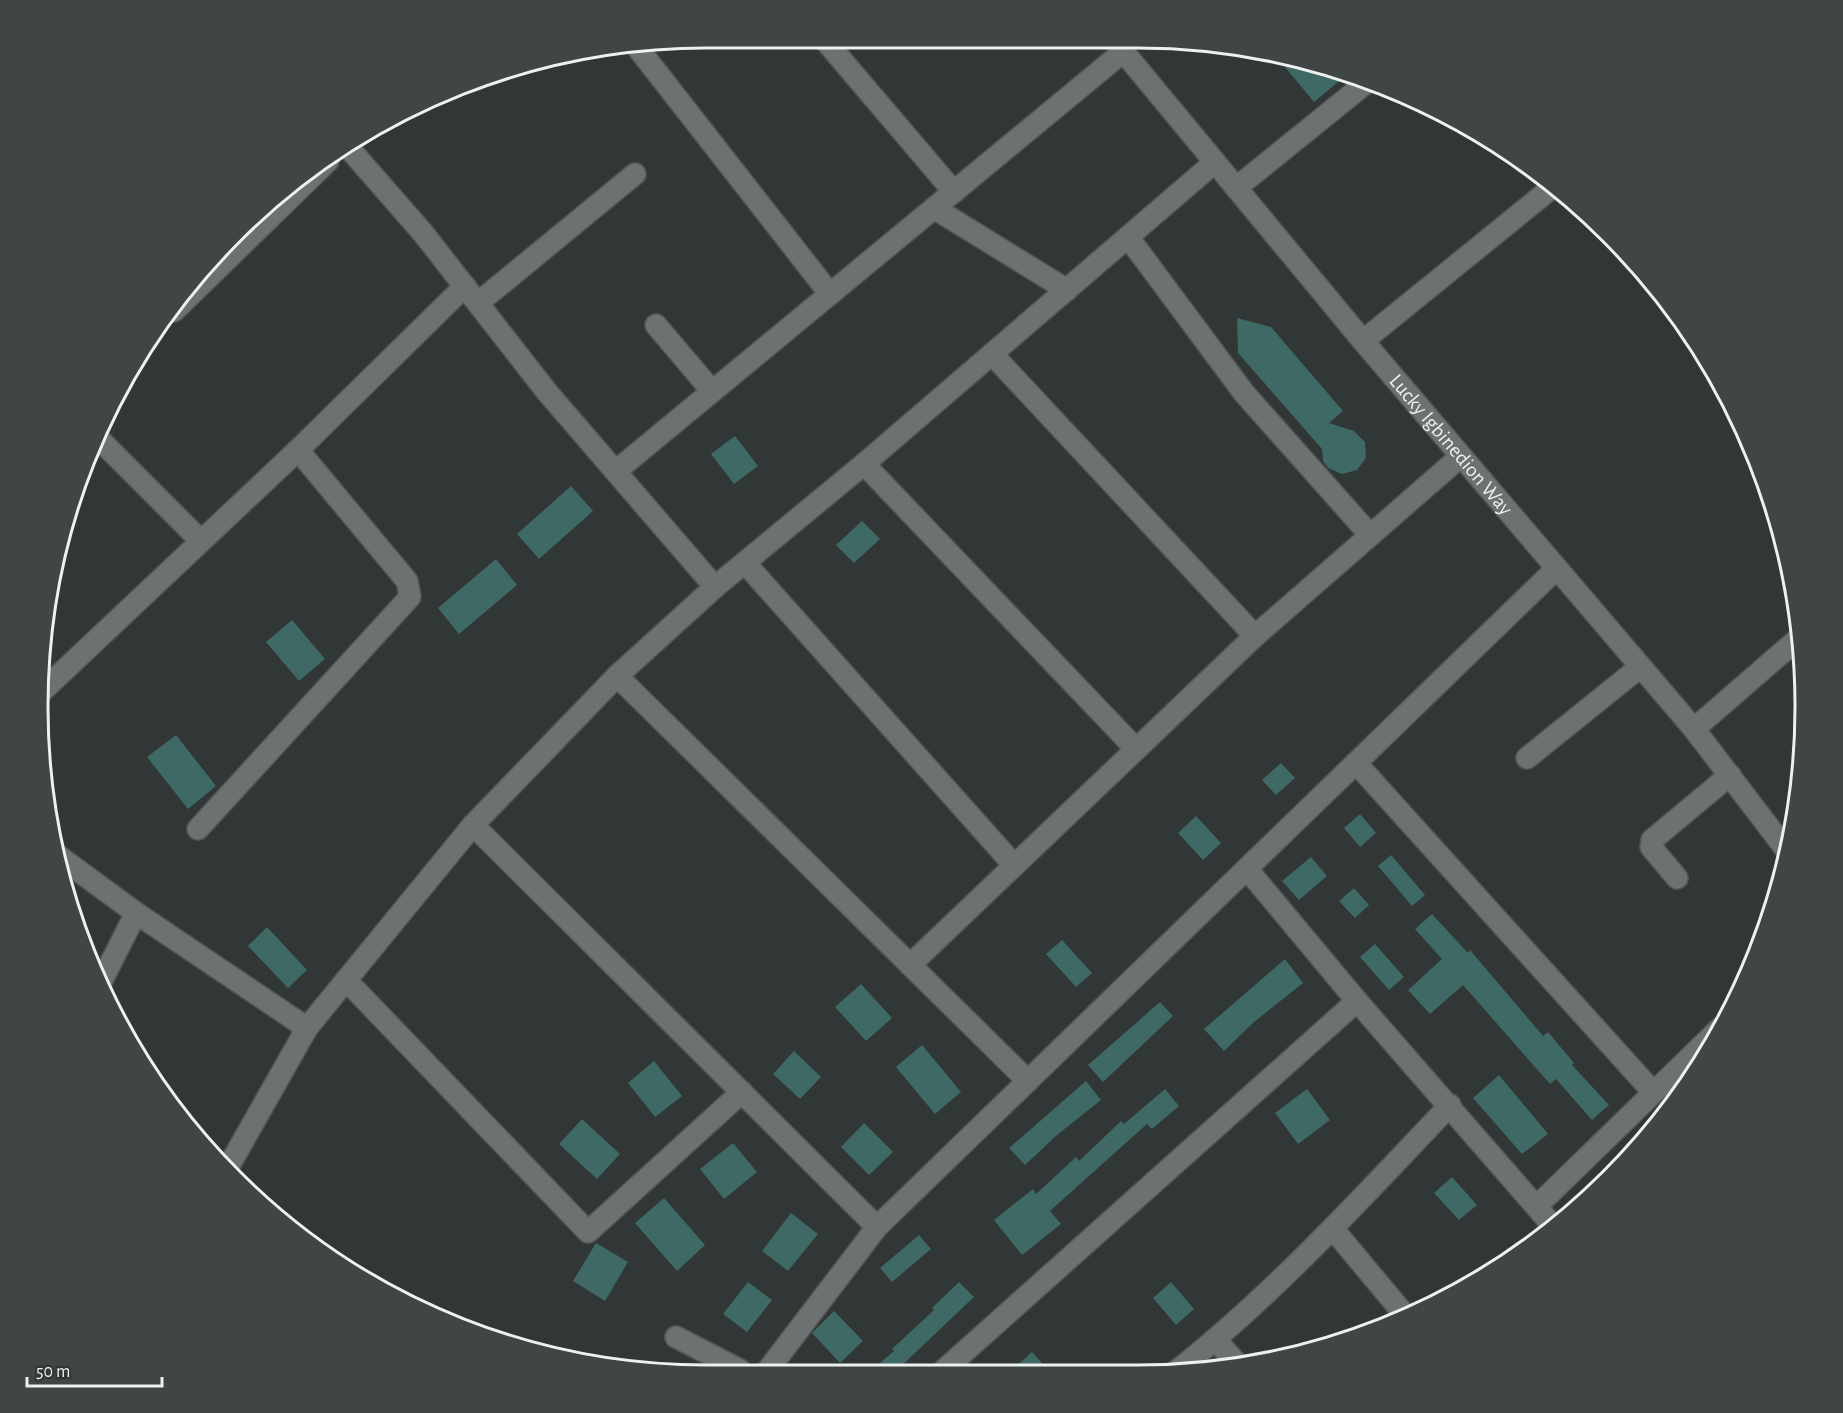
<svg xmlns="http://www.w3.org/2000/svg" width="1843" height="1413" font-family="'Alegreya Sans',sans-serif">
<style>
.building{fill:#3f6964}
.lines{fill:none;stroke-linecap:round;stroke-linejoin:round}
.minor-casing{stroke:#505554;stroke-width:24}
.minor{stroke:#6c7271;stroke-width:21}
.labels{text-anchor:middle;dominant-baseline:central;stroke-width:4.5;stroke-linejoin:round;paint-order:stroke}
.street-label{font-size:21px;fill:#edf1f0;stroke:#313636}
.rim{fill:none;stroke:#edf1f0;stroke-width:3}
</style>
<rect width="100%" height="100%" fill="#313636"/>
<!-- building -->
<path class="building" d="M 1275,55 L 1310,60 L 1338,71 L 1343,78 L 1314,102 Z
M 1237,318 L 1271,327 L 1343,411 L 1329,423 L 1354,431 L 1365,442 L 1366,458 L 1357,470 L 1342,474 L 1328,468 L 1323,461 L 1322,449 L 1238,353 Z
M 735,436 L 758,466 L 734,484 L 711,454 Z
M 571,486 L 593,511 L 539,559 L 517,534 Z
M 862,521 L 880,539 L 854,563 L 836,545 Z
M 496,559 L 517,585 L 459,634 L 438,608 Z
M 292,620 L 325,659 L 299,681 L 266,642 Z
M 176,735 L 216,786 L 188,809 L 147,757 Z
M 1281,763 L 1295,778 L 1276,795 L 1262,780 Z
M 1360,814 L 1376,833 L 1360,847 L 1344,828 Z
M 1196,816 L 1221,843 L 1203,860 L 1178,833 Z
M 1391,855 L 1425,895 L 1412,906 L 1378,866 Z
M 1311,857 L 1327,876 L 1299,900 L 1282,881 Z
M 1354,888 L 1369,905 L 1355,918 L 1339,901 Z
M 1432,914 L 1468,953 L 1470,950 L 1543,1036 L 1548,1032 L 1574,1063 L 1572,1065 L 1609,1105 L 1592,1120 L 1556,1079 L 1550,1084 L 1463,985 L 1430,1014 L 1408,990 L 1442,959 L 1415,929 Z
M 267,927 L 307,970 L 288,988 L 248,946 Z
M 1062,940 L 1092,973 L 1076,987 L 1046,954 Z
M 1375,944 L 1404,977 L 1389,990 L 1360,957 Z
M 1285,959 L 1303,983 L 1254,1022 L 1224,1051 L 1204,1029 Z
M 861,984 L 892,1018 L 866,1041 L 835,1007 Z
M 1160,1002 L 1173,1016 L 1103,1082 L 1088,1065 Z
M 922,1045 L 961,1092 L 935,1114 L 896,1067 Z
M 794,1051 L 821,1077 L 800,1099 L 773,1074 Z
M 654,1061 L 682,1096 L 655,1117 L 628,1083 Z
M 1499,1075 L 1548,1134 L 1522,1154 L 1473,1098 Z
M 1086,1081 L 1101,1100 L 1057,1135 L 1025,1165 L 1009,1148 Z
M 1165,1089 L 1179,1106 L 1152,1129 L 1147,1124 L 1050,1211 L 1061,1224 L 1022,1255 L 994,1220 L 1033,1189 L 1036,1194 L 1076,1157 L 1079,1161 L 1121,1121 L 1124,1124 Z
M 1307,1089 L 1330,1120 L 1298,1144 L 1275,1113 Z
M 582,1119 L 620,1154 L 597,1179 L 559,1144 Z
M 864,1123 L 893,1152 L 869,1175 L 841,1147 Z
M 733,1143 L 757,1172 L 724,1199 L 700,1169 Z
M 1452,1177 L 1477,1205 L 1459,1220 L 1434,1193 Z
M 664,1198 L 705,1245 L 677,1271 L 635,1223 Z
M 791,1213 L 818,1234 L 788,1271 L 762,1251 Z
M 919,1235 L 931,1249 L 892,1282 L 880,1268 Z
M 596,1243 L 628,1262 L 605,1301 L 573,1281 Z
M 748,1282 L 772,1300 L 747,1332 L 723,1314 Z
M 959,1282 L 974,1297 L 897,1370 L 872,1370 L 894,1351 L 892,1349 L 934,1310 L 932,1308 Z
M 1171,1282 L 1194,1309 L 1176,1325 L 1153,1298 Z
M 834,1311 L 863,1341 L 840,1363 L 812,1333 Z
M 1032,1352 L 1048,1370 L 1012,1370 Z"/>
<g class="lines">
<!-- minor casing -->
<g class="minor-casing">
<g id="minor">
<path d="M 823,38 L 954,192"/>
<path id="s1" d="M 1113,39 L 1363,341 L 1694,729 L 1788,852"/>
<path d="M 637,47 L 830,294"/>
<path d="M 347,146 L 423,233 L 547,392 L 715,587"/>
<path d="M 1236,188 L 1367,82"/>
<path d="M 934,208 L 1067,290"/>
<path d="M 1128,237 L 1244,393 L 1370,535"/>
<path d="M 478,303 L 635,174"/>
<path d="M 174,311 L 328,161"/>
<path d="M 656,325 L 712,391"/>
<path d="M 1363,341 L 1554,186"/>
<path d="M 992,354 L 1255,636"/>
<path d="M 99,439 L 200,540"/>
<path d="M 864,464 L 1136,749"/>
<path d="M 616,471 L 1124,51"/>
<path d="M 746,564 L 1013,864"/>
<path d="M 39,694 L 298,450 L 465,286"/>
<path d="M 1694,729 L 1799,638"/>
<path d="M 1527,758 L 1640,667"/>
<path d="M 1356,763 L 1653,1092"/>
<path d="M 473,825 L 617,676"/>
<path d="M 198,829 L 410,597 L 407,581 L 298,450"/>
<path d="M 57,855 L 136,913 L 307,1028"/>
<path d="M 1247,869 L 1357,1001 L 1553,1226"/>
<path d="M 1677,878 L 1651,847 L 1652,840 L 1730,775"/>
<path d="M 910,965 L 1255,636 L 1460,457"/>
<path d="M 346,980 L 588,1232 L 742,1092"/>
<path d="M 100,984 L 136,913"/>
<path d="M 1028,1081 L 617,676 L 715,587 L 864,464 L 1215,162"/>
<path d="M 226,1171 L 307,1028 L 473,825 L 877,1227"/>
<path d="M 1537,1206 L 1719,1029"/>
<path d="M 1333,1229 L 1404,1314"/>
<path d="M 676,1337 L 740,1370"/>
<path d="M 1216,1340 L 1239,1366"/>
<path d="M 768,1370 L 877,1227 L 1556,569"/>
<path d="M 944,1370 L 1357,1001"/>
<path d="M 1178,1370 C 1277,1291 1363,1197 1450,1105"/>
</g>
</g>
<!-- minor -->
<use href="#minor" class="minor"/>
</g>
<g class="labels">
<!-- street labels -->
<g class="street-label">
<text stroke="none"><textPath href="#s1" startOffset="528">Lucky Igbinedion Way</textPath></text>
</g>
</g>
<!-- crop -->
<path d="M0 0H1843V1413H0ZM706 48H1137A658 658 0 0 1 1795 706V707A658 658 0 0 1 1137 1365H706A658 658 0 0 1 48 707V706A658 658 0 0 1 706 48Z" fill="#404545" fill-rule="evenodd"/>
<path class="rim" d="M706 48H1137A658 658 0 0 1 1795 706V707A658 658 0 0 1 1137 1365H706A658 658 0 0 1 48 707V706A658 658 0 0 1 706 48Z"/>
<!-- scale -->
<path d="M27 1377v9h135v-9" fill="none" stroke="#edf1f0" stroke-width="3"/>
<text x="36" y="1377" font-size="18" fill="#edf1f0" stroke="#313636" stroke-width="4.5" paint-order="stroke">50 m</text>
</svg>
